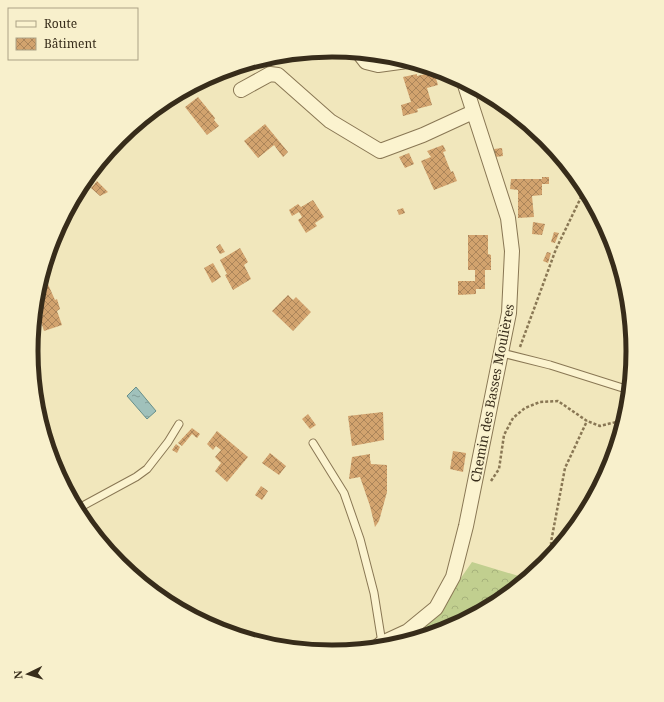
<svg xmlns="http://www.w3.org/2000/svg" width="664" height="702" font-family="'Noto Serif',serif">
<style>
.forest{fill:url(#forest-crowns)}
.water{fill:url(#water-ripples);stroke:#678f8a}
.building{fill:url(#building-cross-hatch)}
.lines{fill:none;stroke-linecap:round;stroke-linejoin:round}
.lane-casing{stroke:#897754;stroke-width:9}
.street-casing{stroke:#897754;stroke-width:16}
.path{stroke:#897754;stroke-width:2.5;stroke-dasharray:3 2;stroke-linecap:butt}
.lane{stroke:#fbf3cf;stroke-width:7}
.street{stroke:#fbf3cf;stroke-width:14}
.labels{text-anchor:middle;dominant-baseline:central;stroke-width:3;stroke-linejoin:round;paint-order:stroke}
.street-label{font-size:13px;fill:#372c1a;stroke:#f8f0cc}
.rim{fill:none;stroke:#372c1a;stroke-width:5}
</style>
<defs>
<pattern id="forest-crowns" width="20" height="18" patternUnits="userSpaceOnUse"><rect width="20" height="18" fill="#c1cf8f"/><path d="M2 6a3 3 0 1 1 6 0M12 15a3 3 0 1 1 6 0" fill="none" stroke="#a6b27b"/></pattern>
<pattern id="water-ripples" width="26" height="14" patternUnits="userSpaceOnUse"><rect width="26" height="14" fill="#a0c1bb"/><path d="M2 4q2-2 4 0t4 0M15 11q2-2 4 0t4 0" fill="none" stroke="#839d97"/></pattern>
<pattern id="building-cross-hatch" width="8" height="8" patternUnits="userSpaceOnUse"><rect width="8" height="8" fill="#d2a36e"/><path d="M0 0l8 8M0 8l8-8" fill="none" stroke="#ab855a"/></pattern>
</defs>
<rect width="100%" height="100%" fill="#f1e7bc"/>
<!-- forest -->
<path class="forest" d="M 472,562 L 522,577 L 520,584 L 499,601 L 447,629 L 400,643 L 440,608 Z"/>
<!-- water -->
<path class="water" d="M 136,387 L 156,411 L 147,419 L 127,396 Z"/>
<!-- building -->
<path class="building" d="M 434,72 L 438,85 L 427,88 L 432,105 L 417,109 L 418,112 L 403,116 L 401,105 L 411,102 L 403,77 L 417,74 L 417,76 Z
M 198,97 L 215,118 L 214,120 L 219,126 L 207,135 L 185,107 Z
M 265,124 L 288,152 L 283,157 L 274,145 L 258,158 L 244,141 Z
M 443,145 L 446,151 L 443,152 L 451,172 L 453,171 L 457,181 L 434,190 L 421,161 L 431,157 L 427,151 Z
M 502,148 L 503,156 L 495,157 L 494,149 Z
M 409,153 L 414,164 L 405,168 L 399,157 Z
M 542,177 L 549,177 L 549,184 L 542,184 L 542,195 L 532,196 L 534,217 L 518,218 L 518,190 L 510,189 L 511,179 L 542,179 Z
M 97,181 L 108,192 L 100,196 L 91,188 Z
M 313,200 L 324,217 L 315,223 L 317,226 L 306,233 L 298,220 L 302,217 L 299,212 L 292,216 L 289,210 L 298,204 L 301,207 Z
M 403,208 L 405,213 L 399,215 L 397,210 Z
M 62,220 L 66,223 L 56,232 Z
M 533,222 L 545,224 L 542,235 L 532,234 Z
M 554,232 L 559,233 L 555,243 L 551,242 Z
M 468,235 L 488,235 L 488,254 L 491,255 L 491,270 L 485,270 L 485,289 L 476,289 L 476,294 L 458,295 L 458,281 L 475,281 L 475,270 L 468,270 Z
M 220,244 L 225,252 L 220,254 L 216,247 Z
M 240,248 L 248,262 L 244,265 L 251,279 L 233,290 L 225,275 L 227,274 L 220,260 Z
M 547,252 L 551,253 L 548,263 L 543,261 Z
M 213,263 L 221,277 L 212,283 L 204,268 Z
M 43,273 L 55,300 L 57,299 L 60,309 L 57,311 L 62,325 L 44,331 L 39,316 L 43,315 L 39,306 L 41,305 L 36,296 Z
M 288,295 L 293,300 L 296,297 L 311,312 L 293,331 L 272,311 Z
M 383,412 L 384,440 L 352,446 L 348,416 Z
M 308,414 L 316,425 L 310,429 L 302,419 Z
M 192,428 L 200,434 L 197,438 L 192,434 L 182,446 L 178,443 Z
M 217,431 L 248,457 L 227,482 L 215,471 L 221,463 L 215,457 L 221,450 L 216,446 L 213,450 L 207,444 Z
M 176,444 L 180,447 L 177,453 L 172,450 Z
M 453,451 L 466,453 L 463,472 L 450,469 Z
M 270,453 L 286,466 L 279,475 L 262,463 Z
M 370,454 L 370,459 L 371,464 L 387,465 L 387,492 L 379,521 L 375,527 L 370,506 L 360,477 L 349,479 L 352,457 Z
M 261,486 L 268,491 L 262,500 L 255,495 Z
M 211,620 L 220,630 L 207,624 Z"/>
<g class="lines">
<!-- lane casing -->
<g class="lane-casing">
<path id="lane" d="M 502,353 L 550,365 L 629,390
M 313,443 L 344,493 L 360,539 L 374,593 L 382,643
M 77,509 L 136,477 L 147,469 L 168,442 L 179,424"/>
</g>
<!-- street casing -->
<g class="street-casing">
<path id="street" d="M 359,53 L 366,62 L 378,65 L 407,61
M 241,90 L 270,74 L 278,75 L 330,121 L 380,151 L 423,135 L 473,112
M 376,648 L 382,643 L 408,631 L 436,608 L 453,577 L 466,526 L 509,313 L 512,251 L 508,218 L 464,82"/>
</g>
<!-- path -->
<path class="path" d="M 520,347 L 556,249 L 585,189
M 491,481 L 499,469 L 504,435 L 513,418 L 525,408 L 540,402 L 558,401 L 587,421 L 600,426 L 624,420
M 552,555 L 551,542 L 565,468 L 587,421"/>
<!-- lane -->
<use href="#lane" class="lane"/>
<!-- street -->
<use href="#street" class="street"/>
</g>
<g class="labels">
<!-- street labels -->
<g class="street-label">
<text transform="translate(492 393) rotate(-79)">Chemin des Basses Moulières</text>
</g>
</g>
<!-- crop -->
<path d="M0 0H664V702H0ZM38 351a294 294 0 1 1 588 0a294 294 0 1 1-588 0Z" fill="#f8f0cc" fill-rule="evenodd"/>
<path class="rim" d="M38 351a294 294 0 1 1 588 0a294 294 0 1 1-588 0Z"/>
<!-- legend -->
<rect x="8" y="8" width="130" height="52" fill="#f8f0cc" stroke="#aba285"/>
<rect x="16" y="21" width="20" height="6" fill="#fbf3cf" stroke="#aba285"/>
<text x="44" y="28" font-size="12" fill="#372c1a">Route</text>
<rect x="16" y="38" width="20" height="12" fill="url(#building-cross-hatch)" stroke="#aba285"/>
<text x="44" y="48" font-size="12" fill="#372c1a">Bâtiment</text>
<!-- north arrow -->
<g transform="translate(28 674) rotate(265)" stroke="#f8f0cc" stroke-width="3" paint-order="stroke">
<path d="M0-3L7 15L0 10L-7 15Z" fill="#372c1a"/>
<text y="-6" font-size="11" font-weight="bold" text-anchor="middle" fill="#372c1a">N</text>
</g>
</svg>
